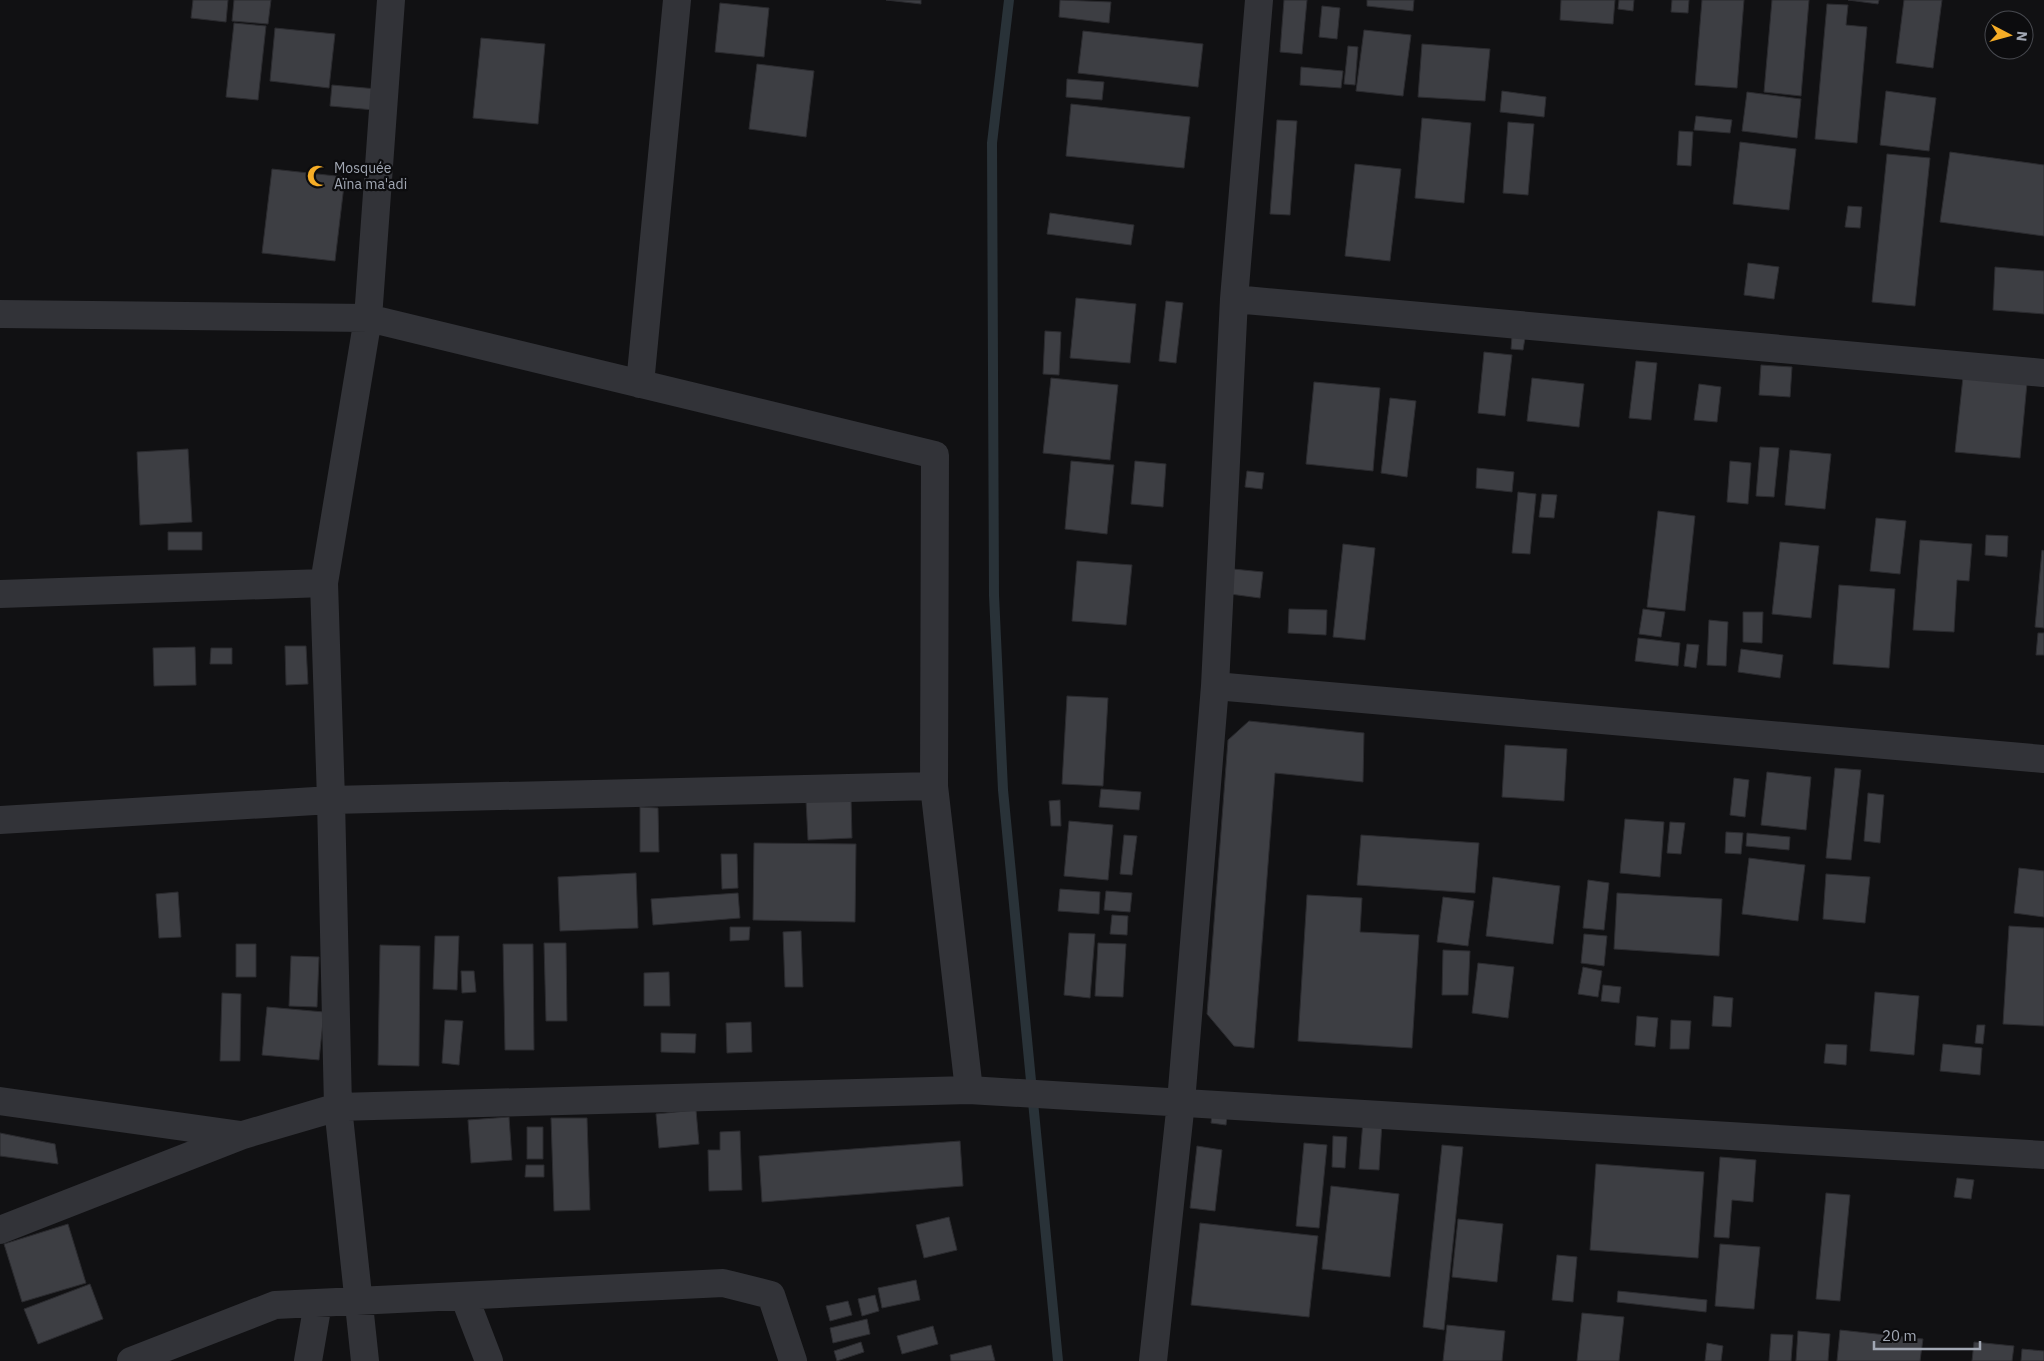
<svg xmlns="http://www.w3.org/2000/svg" width="2044" height="1361" font-family="'IBM Plex Sans',sans-serif">
<style>
.lines{fill:none;stroke-linecap:round;stroke-linejoin:round}
.stream{stroke:#293238;stroke-width:10}
.building{fill:#3d3e43;stroke:#2b2b2f}
.minor{stroke:#323338;stroke-width:28}
.labels{text-anchor:middle;dominant-baseline:central;stroke-width:4.5;stroke-linejoin:round;paint-order:stroke}
.poi-label{font-size:14px;fill:#a2a8b4;stroke:#0c0c0e;text-anchor:start}
</style>
<rect width="100%" height="100%" fill="#111113"/>
<g class="lines">
<!-- stream -->
<path class="stream" d="M 1009,0 L 992,143 L 994,595 L 1003,790 L 1058,1361"/>
</g>
<!-- building -->
<path class="building" d="M 193,0 L 228,0 L 226,22 L 191,18 Z
M 234,0 L 271,0 L 268,24 L 232,21 Z
M 886,0 L 921,0 L 921,4 Z
M 1060,0 L 1111,2 L 1109,23 L 1059,17 Z
M 1284,0 L 1307,0 L 1302,54 L 1280,52 Z
M 1367,0 L 1414,0 L 1413,11 L 1367,6 Z
M 1561,0 L 1615,0 L 1613,24 L 1560,20 Z
M 1619,0 L 1634,0 L 1633,11 L 1618,9 Z
M 1672,0 L 1689,0 L 1688,13 L 1671,12 Z
M 1702,0 L 1744,0 L 1737,88 L 1695,85 Z
M 1772,0 L 1809,0 L 1801,96 L 1764,92 Z
M 1848,0 L 1879,0 L 1878,4 Z
M 1904,0 L 1942,0 L 1933,68 L 1896,63 Z
M 720,3 L 769,8 L 764,57 L 715,52 Z
M 1827,4 L 1848,5 L 1846,25 L 1867,27 L 1857,143 L 1815,139 Z
M 1322,6 L 1340,8 L 1337,39 L 1319,37 Z
M 234,23 L 266,26 L 258,100 L 226,97 Z
M 275,28 L 335,34 L 329,88 L 270,81 Z
M 1364,30 L 1411,35 L 1403,96 L 1356,91 Z
M 1083,31 L 1203,44 L 1198,87 L 1078,73 Z
M 481,38 L 545,44 L 538,124 L 473,118 Z
M 1422,44 L 1490,49 L 1485,101 L 1418,97 Z
M 1348,46 L 1358,47 L 1355,85 L 1344,84 Z
M 757,64 L 814,71 L 806,137 L 749,129 Z
M 1301,67 L 1343,71 L 1341,88 L 1300,85 Z
M 1067,79 L 1104,82 L 1102,100 L 1066,97 Z
M 332,85 L 377,89 L 374,110 L 330,106 Z
M 1502,91 L 1546,97 L 1544,117 L 1500,112 Z
M 1886,91 L 1936,98 L 1929,151 L 1880,145 Z
M 1747,92 L 1801,99 L 1797,138 L 1742,131 Z
M 1071,104 L 1190,117 L 1184,168 L 1066,156 Z
M 1696,116 L 1732,120 L 1730,133 L 1694,130 Z
M 1422,118 L 1471,123 L 1464,203 L 1415,198 Z
M 1277,120 L 1297,121 L 1290,215 L 1270,214 Z
M 1508,122 L 1534,124 L 1528,195 L 1503,193 Z
M 1679,131 L 1693,132 L 1691,166 L 1677,165 Z
M 1740,142 L 1796,149 L 1789,210 L 1733,204 Z
M 1950,152 L 2044,165 L 2044,236 L 1940,222 Z
M 1887,154 L 1930,158 L 1915,306 L 1872,302 Z
M 1355,164 L 1401,169 L 1390,261 L 1345,256 Z
M 272,169 L 345,177 L 335,261 L 262,253 Z
M 1848,206 L 1862,207 L 1860,228 L 1845,227 Z
M 1050,213 L 1134,225 L 1131,245 L 1047,234 Z
M 1748,263 L 1779,267 L 1774,299 L 1744,295 Z
M 1995,267 L 2044,271 L 2044,314 L 1993,310 Z
M 1076,298 L 1136,304 L 1130,363 L 1070,358 Z
M 1166,301 L 1183,303 L 1176,363 L 1159,361 Z
M 1045,331 L 1061,332 L 1059,375 L 1043,374 Z
M 1512,336 L 1525,338 L 1523,350 L 1511,349 Z
M 1484,352 L 1512,355 L 1505,416 L 1478,413 Z
M 1636,361 L 1657,363 L 1651,420 L 1629,418 Z
M 1761,365 L 1792,367 L 1790,397 L 1759,395 Z
M 1963,377 L 2027,383 L 2020,458 L 1955,452 Z
M 1051,378 L 1118,385 L 1110,460 L 1043,453 Z
M 1532,378 L 1584,384 L 1579,427 L 1527,421 Z
M 1314,382 L 1380,388 L 1373,471 L 1306,464 Z
M 1699,384 L 1721,387 L 1717,422 L 1694,420 Z
M 1390,398 L 1416,401 L 1407,477 L 1381,473 Z
M 1760,447 L 1779,448 L 1774,497 L 1756,496 Z
M 188,449 L 192,522 L 140,525 L 137,452 Z
M 1790,450 L 1831,454 L 1825,509 L 1785,505 Z
M 1071,461 L 1114,465 L 1107,534 L 1065,529 Z
M 1135,461 L 1166,464 L 1163,507 L 1131,504 Z
M 1730,461 L 1751,463 L 1748,504 L 1727,502 Z
M 1477,468 L 1514,472 L 1512,492 L 1476,488 Z
M 1247,471 L 1264,473 L 1262,489 L 1245,487 Z
M 1518,492 L 1536,494 L 1530,554 L 1512,553 Z
M 1542,494 L 1557,495 L 1554,518 L 1539,517 Z
M 1658,511 L 1695,516 L 1685,611 L 1647,607 Z
M 1876,518 L 1906,521 L 1900,574 L 1870,571 Z
M 168,532 L 202,532 L 202,550 L 168,550 Z
M 1986,535 L 2008,536 L 2007,557 L 1985,555 Z
M 1920,540 L 1972,544 L 1969,581 L 1957,580 L 1954,632 L 1913,630 Z
M 1780,542 L 1819,546 L 1811,618 L 1772,614 Z
M 1343,544 L 1375,548 L 1365,640 L 1333,637 Z
M 2042,550 L 2044,551 L 2044,628 L 2035,627 Z
M 1077,561 L 1132,565 L 1126,625 L 1072,621 Z
M 1233,569 L 1263,572 L 1260,598 L 1230,594 Z
M 1839,585 L 1895,589 L 1889,668 L 1833,664 Z
M 1289,609 L 1327,610 L 1326,635 L 1288,633 Z
M 1643,609 L 1665,612 L 1661,637 L 1639,634 Z
M 1743,612 L 1763,612 L 1762,643 L 1743,642 Z
M 1709,620 L 1728,622 L 1726,666 L 1707,665 Z
M 2038,633 L 2044,633 L 2044,655 L 2036,655 Z
M 1638,638 L 1680,643 L 1678,666 L 1635,661 Z
M 1687,644 L 1699,645 L 1696,668 L 1684,666 Z
M 285,646 L 306,646 L 308,684 L 286,685 Z
M 195,647 L 196,685 L 154,686 L 153,648 Z
M 211,648 L 232,648 L 232,664 L 210,664 Z
M 1741,649 L 1783,655 L 1780,678 L 1738,672 Z
M 1067,696 L 1108,698 L 1103,786 L 1062,784 Z
M 1249,721 L 1364,733 L 1363,782 L 1275,773 L 1254,1048 L 1234,1046 L 1207,1014 L 1228,740 Z
M 1505,745 L 1567,749 L 1564,801 L 1502,797 Z
M 1835,768 L 1861,770 L 1851,860 L 1826,858 Z
M 1767,772 L 1811,777 L 1806,830 L 1761,825 Z
M 1734,778 L 1749,780 L 1745,817 L 1730,815 Z
M 1101,789 L 1141,792 L 1139,810 L 1099,807 Z
M 1868,793 L 1884,795 L 1880,843 L 1864,841 Z
M 851,799 L 852,838 L 808,840 L 806,800 Z
M 1060,800 L 1061,826 L 1051,826 L 1049,801 Z
M 640,807 L 658,808 L 659,852 L 640,852 Z
M 1625,819 L 1664,822 L 1660,877 L 1620,873 Z
M 1069,821 L 1113,825 L 1108,880 L 1064,876 Z
M 1670,822 L 1685,823 L 1681,854 L 1667,853 Z
M 1726,832 L 1743,833 L 1741,854 L 1725,853 Z
M 1747,833 L 1790,837 L 1789,850 L 1746,846 Z
M 1124,835 L 1137,836 L 1132,875 L 1120,874 Z
M 1361,835 L 1479,843 L 1475,893 L 1357,885 Z
M 754,843 L 856,844 L 855,922 L 753,920 Z
M 721,854 L 737,854 L 738,888 L 722,889 Z
M 1749,858 L 1805,865 L 1798,921 L 1742,914 Z
M 2019,868 L 2044,871 L 2044,917 L 2014,913 Z
M 636,873 L 638,928 L 560,931 L 558,877 Z
M 1826,874 L 1870,877 L 1865,923 L 1823,919 Z
M 1493,877 L 1560,886 L 1553,944 L 1486,936 Z
M 1588,880 L 1609,883 L 1604,930 L 1583,928 Z
M 1060,889 L 1100,892 L 1099,914 L 1058,911 Z
M 1106,891 L 1132,893 L 1130,912 L 1104,910 Z
M 178,892 L 181,937 L 159,938 L 156,894 Z
M 738,893 L 740,918 L 653,925 L 651,899 Z
M 1617,893 L 1722,899 L 1719,956 L 1614,949 Z
M 1307,895 L 1362,898 L 1360,932 L 1419,935 L 1412,1048 L 1298,1041 Z
M 1443,897 L 1474,901 L 1468,946 L 1437,942 Z
M 1112,915 L 1128,916 L 1127,935 L 1110,934 Z
M 2009,926 L 2044,928 L 2044,1026 L 2003,1024 Z
M 730,927 L 750,927 L 749,940 L 730,941 Z
M 801,931 L 803,987 L 785,987 L 783,932 Z
M 1069,933 L 1095,934 L 1090,998 L 1064,995 Z
M 1584,934 L 1607,936 L 1604,966 L 1581,963 Z
M 435,936 L 459,936 L 457,990 L 433,989 Z
M 544,943 L 566,943 L 567,1021 L 546,1021 Z
M 1098,943 L 1126,944 L 1123,997 L 1095,996 Z
M 236,944 L 256,944 L 256,977 L 236,977 Z
M 503,944 L 533,944 L 534,1050 L 505,1050 Z
M 380,945 L 420,946 L 419,1066 L 378,1065 Z
M 1443,950 L 1470,951 L 1468,995 L 1442,995 Z
M 291,956 L 319,957 L 317,1007 L 289,1006 Z
M 1478,963 L 1514,967 L 1508,1018 L 1472,1013 Z
M 1583,967 L 1602,971 L 1598,997 L 1578,994 Z
M 461,971 L 474,971 L 476,992 L 462,993 Z
M 669,972 L 670,1006 L 644,1006 L 644,973 Z
M 1603,985 L 1621,987 L 1619,1003 L 1601,1001 Z
M 1875,992 L 1919,996 L 1914,1055 L 1870,1051 Z
M 222,993 L 241,994 L 240,1061 L 220,1061 Z
M 1714,996 L 1733,998 L 1731,1027 L 1712,1026 Z
M 267,1007 L 324,1012 L 319,1060 L 262,1055 Z
M 1637,1016 L 1658,1018 L 1655,1047 L 1635,1045 Z
M 445,1020 L 463,1021 L 459,1065 L 442,1063 Z
M 1671,1020 L 1691,1021 L 1689,1049 L 1670,1049 Z
M 751,1022 L 752,1052 L 727,1053 L 726,1023 Z
M 1977,1025 L 1985,1025 L 1983,1044 L 1975,1043 Z
M 661,1033 L 696,1034 L 695,1053 L 661,1052 Z
M 1826,1044 L 1847,1045 L 1846,1065 L 1824,1063 Z
M 1943,1044 L 1982,1048 L 1980,1075 L 1940,1071 Z
M 1213,1105 L 1228,1107 L 1226,1125 L 1211,1123 Z
M 696,1110 L 699,1144 L 659,1148 L 656,1114 Z
M 509,1117 L 512,1160 L 471,1163 L 468,1120 Z
M 551,1118 L 587,1118 L 590,1210 L 554,1211 Z
M 1363,1121 L 1382,1123 L 1379,1170 L 1359,1169 Z
M 527,1127 L 543,1127 L 543,1159 L 527,1159 Z
M 740,1131 L 742,1190 L 709,1191 L 708,1150 L 720,1150 L 720,1132 Z
M 0,1133 L 55,1144 L 58,1164 L 0,1156 Z
M 1333,1136 L 1347,1137 L 1345,1168 L 1332,1167 Z
M 960,1141 L 963,1186 L 762,1202 L 759,1156 Z
M 1304,1143 L 1327,1145 L 1319,1228 L 1296,1226 Z
M 1442,1145 L 1463,1147 L 1444,1330 L 1423,1327 Z
M 1197,1146 L 1222,1150 L 1215,1211 L 1190,1208 Z
M 1720,1157 L 1756,1160 L 1753,1202 L 1732,1200 L 1729,1238 L 1714,1237 Z
M 1596,1164 L 1704,1172 L 1698,1258 L 1590,1250 Z
M 526,1165 L 544,1165 L 544,1177 L 525,1177 Z
M 1957,1178 L 1974,1180 L 1971,1199 L 1954,1197 Z
M 1331,1186 L 1399,1194 L 1390,1277 L 1322,1269 Z
M 1826,1193 L 1850,1195 L 1840,1301 L 1816,1299 Z
M 949,1217 L 957,1250 L 924,1258 L 916,1225 Z
M 1458,1219 L 1503,1224 L 1497,1282 L 1452,1277 Z
M 1200,1223 L 1318,1236 L 1309,1317 L 1191,1305 Z
M 68,1224 L 86,1283 L 22,1302 L 4,1244 Z
M 1720,1244 L 1760,1247 L 1754,1309 L 1715,1306 Z
M 1557,1255 L 1577,1257 L 1573,1302 L 1552,1300 Z
M 916,1280 L 920,1300 L 882,1308 L 878,1288 Z
M 90,1284 L 103,1319 L 38,1344 L 24,1309 Z
M 1618,1291 L 1707,1300 L 1706,1312 L 1617,1302 Z
M 875,1295 L 879,1311 L 862,1316 L 858,1299 Z
M 848,1301 L 852,1315 L 830,1321 L 826,1306 Z
M 1582,1313 L 1624,1317 L 1619,1361 L 1577,1361 Z
M 867,1319 L 870,1334 L 833,1343 L 830,1328 Z
M 1447,1325 L 1505,1331 L 1502,1361 L 1443,1361 Z
M 933,1326 L 938,1344 L 902,1354 L 897,1336 Z
M 1840,1330 L 1923,1339 L 1920,1361 L 1837,1361 Z
M 1798,1331 L 1830,1334 L 1828,1361 L 1796,1361 Z
M 1771,1334 L 1793,1335 L 1791,1361 L 1769,1361 Z
M 861,1342 L 864,1352 L 837,1361 L 834,1351 Z
M 1974,1342 L 2014,1346 L 2012,1361 L 1972,1361 Z
M 1707,1343 L 1723,1346 L 1721,1361 L 1705,1361 Z
M 991,1345 L 995,1361 L 951,1361 L 950,1355 Z
M 2022,1349 L 2044,1351 L 2044,1361 L 2021,1361 Z"/>
<g class="lines">
<!-- minor -->
<path class="minor" d="M 1234,299 L 2044,373
M 0,314 L 368,318 L 935,455 L 934,786 L 969,1090
M 640,384 L 677,0
M 0,594 L 324,583
M 1215,686 L 2044,759
M 0,820 L 331,800 L 934,786
M 0,1101 L 241,1135
M 0,1230 L 243,1135 L 338,1107 L 969,1090 L 2044,1155
M 464,1296 L 489,1361
M 131,1361 L 275,1305 L 723,1283 L 771,1295 L 793,1361
M 308,1361 L 318,1303
M 365,1361 L 338,1107 L 331,800 L 324,583 L 368,318 L 391,0
M 1153,1361 L 1181,1102 L 1215,686 L 1234,299 L 1259,0"/>
</g>
<!-- icons -->
<defs>
<g id="mosque-bare" transform="scale(1.725)"><path d="M3.5-4.9A6 6 0 1 0 3.5 4.9A5 5 0 1 1 3.5-4.9Z" fill="#f6ad26" stroke="#0c0c0e" stroke-width="2.5" paint-order="stroke"/></g>
</defs>
<g fill-rule="evenodd">
<use href="#mosque-bare" x="318" y="176"/>
</g>
<g class="labels">
<!-- poi labels -->
<g class="poi-label">
<text x="334" y="168">Mosquée<tspan x="334" dy="16">Aïna ma'adi</tspan></text>
</g>
</g>
<!-- north arrow -->
<g transform="translate(2009 35) rotate(96)"><circle r="24" fill="#0c0c0e" stroke="#484a50"/>
<path d="M0-4L9 19L0 12L-9 19Z" fill="#f6ad26"/>
<text y="-8" font-size="14" font-weight="bold" text-anchor="middle" fill="#a2a8b4">N</text>
</g>
<!-- scale -->
<path d="M1874 1341v8h106v-8" fill="none" stroke="#a2a8b4" stroke-width="2.5"/>
<text x="1882" y="1341" font-size="15" fill="#a2a8b4" stroke="#0c0c0e" stroke-width="4" paint-order="stroke">20 m</text>
</svg>
